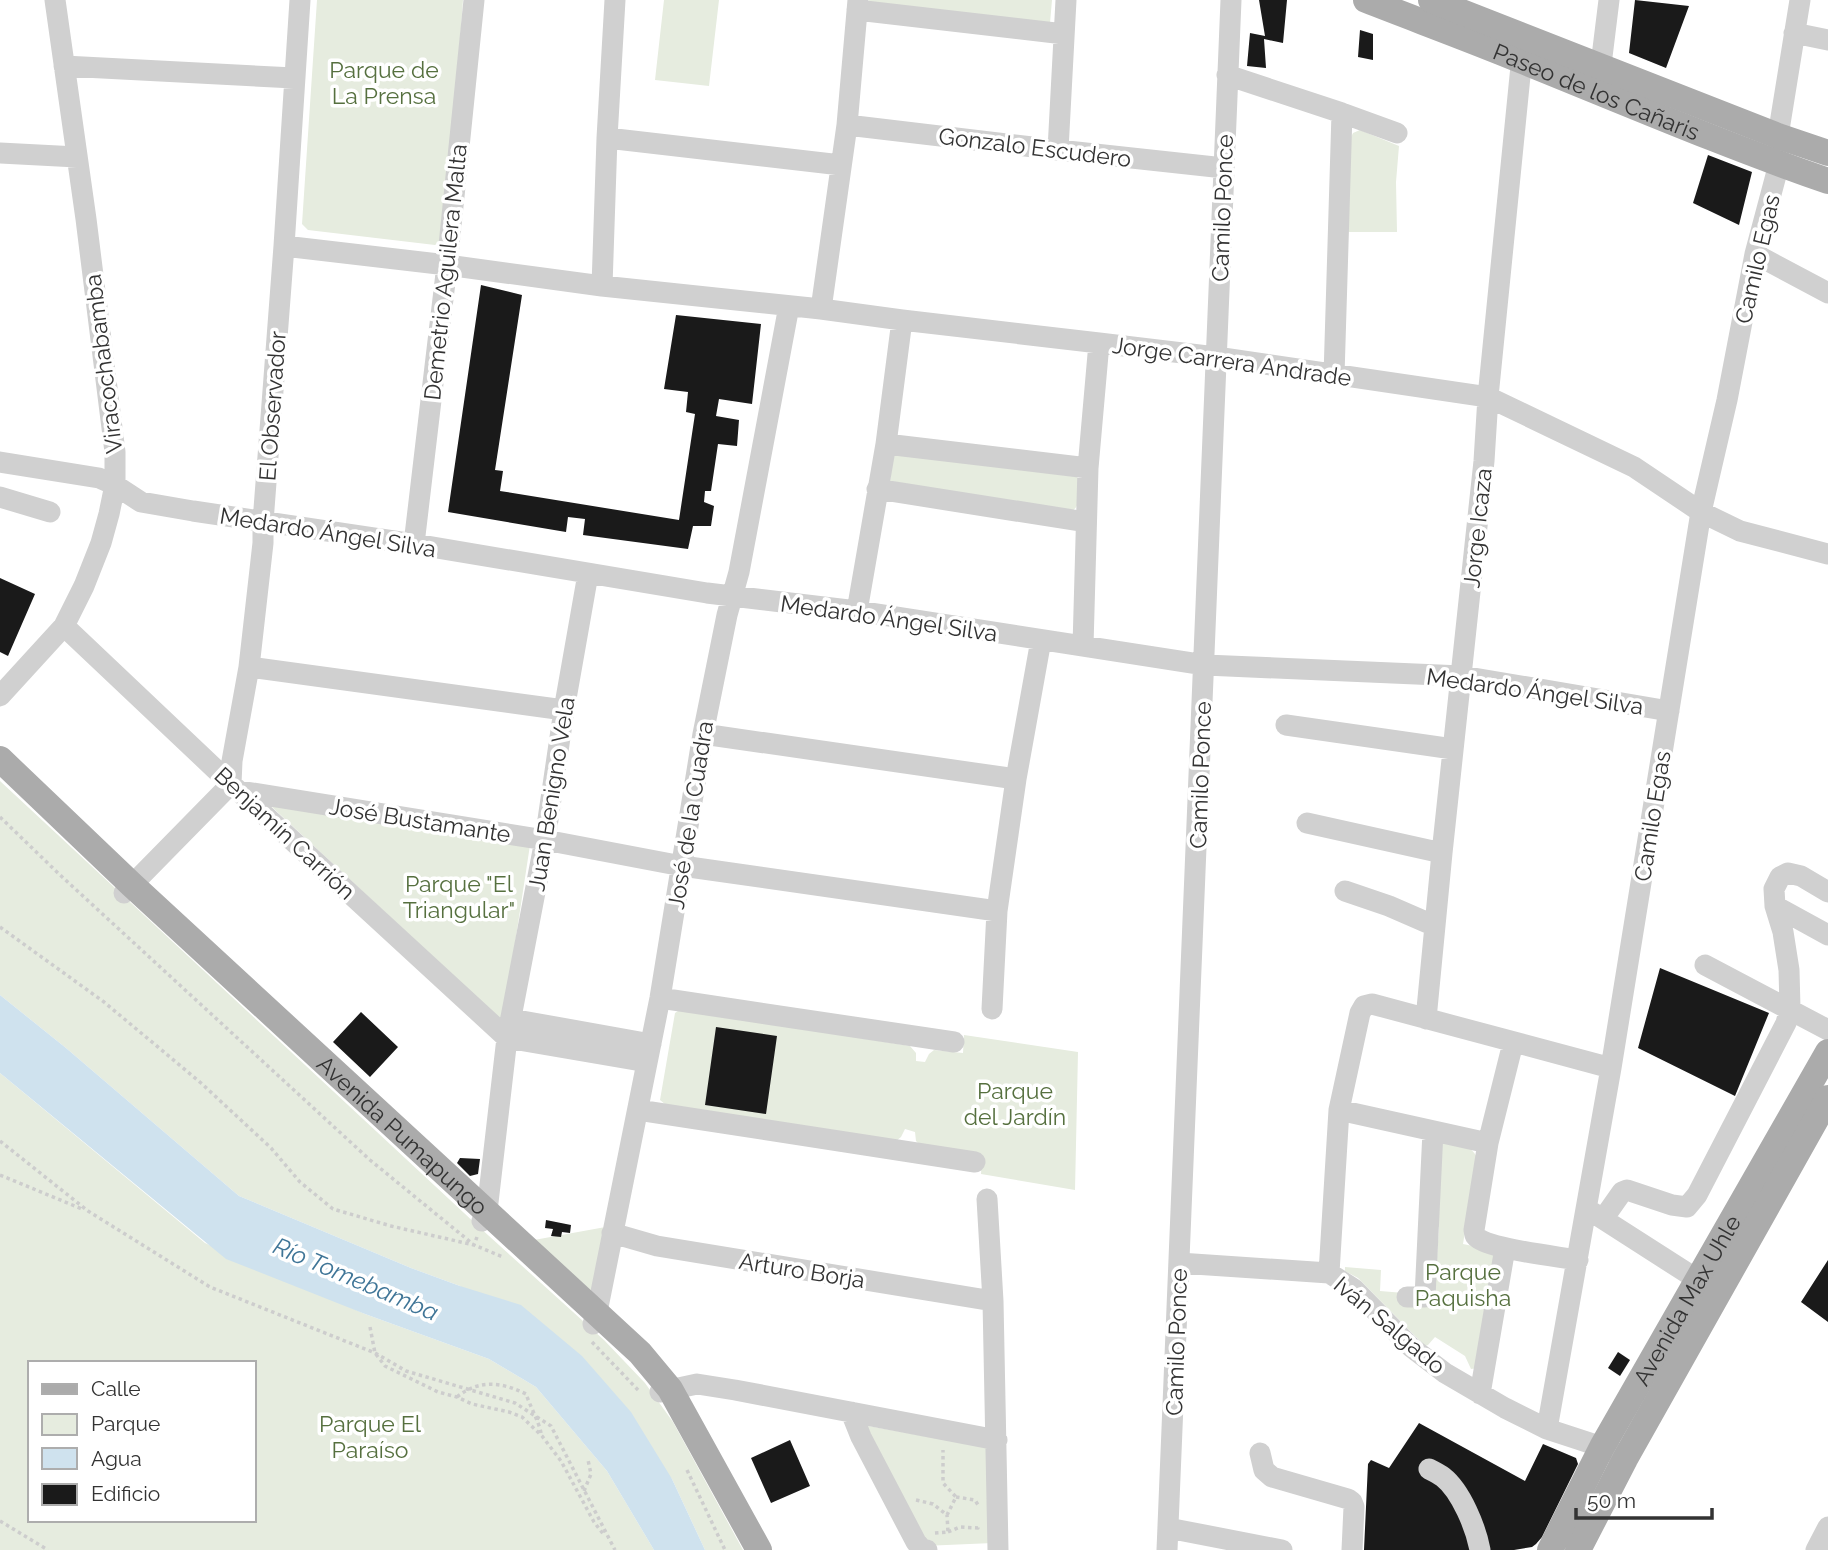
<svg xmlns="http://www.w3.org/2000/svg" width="1828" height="1550" font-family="Raleway,sans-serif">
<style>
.green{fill:#e6ecdf;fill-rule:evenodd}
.water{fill:#cfe2ee}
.building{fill:#1a1a1a}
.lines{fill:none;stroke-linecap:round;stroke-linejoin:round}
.path{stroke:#cdcdcd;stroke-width:3.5;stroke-dasharray:3.5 3.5;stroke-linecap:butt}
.minor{stroke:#d0d0d0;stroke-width:21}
.major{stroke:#ababab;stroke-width:26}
.labels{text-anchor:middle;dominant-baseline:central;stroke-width:7;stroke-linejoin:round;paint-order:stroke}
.park-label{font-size:23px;fill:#56703f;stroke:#fff}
.street-label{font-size:23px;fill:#333;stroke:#fff}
.water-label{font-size:24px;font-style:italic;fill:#3f7597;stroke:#fff}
</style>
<rect width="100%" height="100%" fill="#fff"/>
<!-- green -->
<path class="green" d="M 317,0 L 463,0 L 446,237 L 435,245 L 308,230 L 302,224 Z
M 664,0 L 719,0 L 709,86 L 655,80 Z
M 869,0 L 1052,0 L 1050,23 L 868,2 Z
M 1360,130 L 1399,146 L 1396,182 L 1397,232 L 1347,232 L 1350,139 L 1353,133 Z
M 893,453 L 1072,474 L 1080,479 C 1079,491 1083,506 1070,512 L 890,481 Z
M 0,781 L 478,1226 L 604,1340 L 645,1383 L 673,1422 L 743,1550 L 705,1550 L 672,1479 L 460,1286 L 411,1268 L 239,1196 L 66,1048 L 0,995 Z
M 275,804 L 530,845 L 503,1022 L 272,807 Z
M 681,1009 L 910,1046 L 916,1053 L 916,1061 L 925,1062 L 929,1054 L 934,1050 L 963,1053 L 964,1035 L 1078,1052 L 1075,1190 L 981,1174 L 982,1155 L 920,1145 L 916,1141 L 915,1132 L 905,1129 L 901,1137 L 896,1141 L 666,1105 L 660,1100 L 675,1013 Z
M 0,1073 L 205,1243 L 365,1314 L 489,1359 L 536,1387 L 607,1471 L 654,1550 L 0,1550 ZM 30,1363 L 254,1363 L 254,1520 L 30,1520 Z
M 1436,1139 C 1450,1143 1472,1143 1477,1158 L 1463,1244 L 1497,1251 L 1478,1368 L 1471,1369 L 1465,1356 L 1435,1337 L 1428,1345 L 1425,1346 L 1358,1278 L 1345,1271 L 1345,1267 L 1381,1270 L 1380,1291 L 1404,1293 L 1434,1302 L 1439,1227 L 1429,1224 Z
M 611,1226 L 594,1293 L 534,1240 Z
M 863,1425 L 990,1448 L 993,1543 L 923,1546 Z"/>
<!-- water -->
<path class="water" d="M 0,995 L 66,1048 L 239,1196 L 411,1268 L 460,1286 L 521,1305 L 582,1356 L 631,1412 L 672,1479 L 705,1550 L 654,1550 L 607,1471 L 536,1387 L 489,1359 L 365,1314 L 226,1259 L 0,1073 Z"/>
<!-- building -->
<path class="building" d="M 1259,0 L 1287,0 L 1283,43 L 1264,39 L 1266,68 L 1247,66 L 1250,33 L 1265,36 Z
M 1635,0 L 1689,6 L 1666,68 L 1629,53 Z
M 1360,30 L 1373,34 L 1373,60 L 1358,57 Z
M 1708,155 L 1752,172 L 1739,225 L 1693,203 Z
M 481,285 L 522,295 L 495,470 L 503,471 L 500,491 L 679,520 L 695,414 L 686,412 L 688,392 L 664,389 L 676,315 L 761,324 L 752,404 L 719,399 L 716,416 L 739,420 L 737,446 L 718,444 L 711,491 L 705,491 L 704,502 L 714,506 L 711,526 L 693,526 L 688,549 L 583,535 L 585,519 L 568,517 L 566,532 L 448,512 Z
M 0,578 L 35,594 L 8,656 L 0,652 Z
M 1660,968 L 1769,1013 L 1735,1096 L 1638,1048 Z
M 361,1012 L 398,1047 L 370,1077 L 333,1042 Z
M 716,1027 L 777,1036 L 766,1114 L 705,1105 Z
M 460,1158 L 480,1159 L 478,1174 L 470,1176 L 457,1163 Z
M 546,1220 L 571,1225 L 570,1233 L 562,1232 L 561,1237 L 551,1236 L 553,1229 L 545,1228 Z
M 1828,1260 L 1828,1322 L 1801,1302 Z
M 1618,1352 L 1630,1360 L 1620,1376 L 1608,1368 Z
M 1419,1423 L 1525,1481 L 1543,1444 L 1576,1458 L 1578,1464 L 1576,1468 L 1542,1537 L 1536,1544 L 1532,1547 L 1514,1550 L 1364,1550 L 1368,1464 L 1371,1460 L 1389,1468 Z
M 790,1440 L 810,1486 L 771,1503 L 751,1458 Z"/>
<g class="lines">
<!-- path -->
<path class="path" d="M 0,817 L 59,874 L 370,1160 L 474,1245 L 477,1237
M 0,927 L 104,1002 L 201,1083 L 271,1148 L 300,1182 L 333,1209 L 391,1226 L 474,1245 L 503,1257
M 0,1141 L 88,1211 L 210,1287 L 375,1353 L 406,1371 L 515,1403 L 551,1426 L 615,1550
M 0,1175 L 82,1209
M 370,1327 L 375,1353 L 385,1366 L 438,1392 L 457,1397 L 472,1404 L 509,1412 L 522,1417 L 542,1436 L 561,1461 L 594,1522 L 604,1535
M 592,1342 L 640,1392
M 457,1397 C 479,1379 502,1382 526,1394 C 530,1406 539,1422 541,1433
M 687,1470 L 725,1550
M 584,1491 L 591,1474 L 588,1460
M 956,1497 L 975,1500 L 978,1505
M 916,1500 L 933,1504 L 947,1515 L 956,1497 L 943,1483 L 943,1450
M 0,1521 L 48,1550
M 948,1532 L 960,1527 L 978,1528 L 978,1527
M 935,1533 L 948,1532 L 947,1515"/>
<!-- minor -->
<path class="minor" d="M 857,10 L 1064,34
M 1794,33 L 1828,40
M 64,66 L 294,78
M 1227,75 L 1342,113 L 1397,133
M 1599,81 L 1609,0
M 847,125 L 1058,150 L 1224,168
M 607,138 L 841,165
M 1058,150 L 1066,0
M 0,153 L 77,157
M 284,246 L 447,265 L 602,286 L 821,309 L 902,320 L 1099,343 L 1216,357 L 1488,397 L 1634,467 L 1701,512 L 1740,531 L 1828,554
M 1755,254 L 1828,293
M 602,286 L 607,138 L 615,0
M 821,309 L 847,125 L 858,0
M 1334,376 L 1342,113
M 886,444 L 1088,468
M 0,462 L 99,478 L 115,485 L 141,502 L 193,511 L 414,544 L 707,593 L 857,611 L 1205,665 L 1462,676 L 1669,711
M 877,489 L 1086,522
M 0,497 L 50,512
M 414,544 L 447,265 L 474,0
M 857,611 L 886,444 L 902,320
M 64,626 L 231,784 L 507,1038 L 647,1062
M 1083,646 L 1088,468 L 1099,343
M 249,667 L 564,710
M 0,696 L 64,626 L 84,586 L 101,543 L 109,514 L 115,485 L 115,452 L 86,219 L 55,0
M 1286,725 L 1453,749
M 703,734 L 1016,779
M 240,791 L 545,840 L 682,866 L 997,911
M 1307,823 L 1442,853
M 1345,891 L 1389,906 L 1435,926
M 124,893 L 231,784 L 232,761 L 249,667 L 263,543 L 263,522 L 284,246 L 300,0
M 1775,906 L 1828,935
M 1705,965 L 1828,1030
M 660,998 L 954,1042
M 992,1009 L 997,911 L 1016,779 L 1041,640
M 511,1019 L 651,1044
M 1426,1019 L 1442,853 L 1484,461 L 1488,397 L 1523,46
M 1513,1043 L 1488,1143 L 1474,1230 C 1475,1235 1474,1236 1479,1239 C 1497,1250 1555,1256 1578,1260
M 638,1110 L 975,1162
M 1339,1110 L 1488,1143
M 987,1199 L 993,1301 L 998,1550
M 1592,1212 L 1709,1287
M 1603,1219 L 1622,1192 L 1627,1190 L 1672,1205 L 1687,1207 L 1697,1195 L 1786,1023 L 1790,1008 L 1789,970 L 1783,932 L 1775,906 L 1774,889 L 1780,877 L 1788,873 L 1801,876 L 1828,892
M 482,1221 L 487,1211 L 507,1038 L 545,840 L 564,710 L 588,574
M 612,1233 L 657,1246 L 993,1301
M 1179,1263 L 1329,1273 L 1354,1289 L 1411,1347 L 1445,1373 L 1505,1408 L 1547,1429 L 1602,1447 L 1614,1453
M 1329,1273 L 1339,1110 L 1360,1013 L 1364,1006 L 1372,1004 L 1611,1068
M 1407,1297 L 1425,1297 L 1433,1131
M 593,1324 L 597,1312 L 660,998 L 703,734 L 727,615 L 739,572 L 789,306
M 660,1392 L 697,1384 L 735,1390 L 997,1440
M 1480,1394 L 1505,1248
M 851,1412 L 861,1437 L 916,1542 L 922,1549 L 927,1550
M 1547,1429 L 1611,1068 L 1701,512 L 1727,400 L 1755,254 L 1779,164 L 1778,136 L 1800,0
M 1260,1453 L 1264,1470 L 1272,1477 L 1348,1499 L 1352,1502 L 1354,1507 L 1352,1550
M 1429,1469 C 1433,1471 1439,1474 1443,1477 C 1461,1491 1476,1528 1480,1550
M 1168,1528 L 1282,1550
M 1167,1550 L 1231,0
M 1816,1550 L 1828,1527"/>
<!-- major -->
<g class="major">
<path id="s1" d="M 1366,0 C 1417,20 1469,39 1520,60 C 1622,101 1724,145 1828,181"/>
<path d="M 1431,0 L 1778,136 L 1828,153"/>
<path id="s2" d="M 0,759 L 132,885 L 640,1353 L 670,1389 L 759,1550"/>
<path id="s3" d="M 1550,1550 L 1602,1447 L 1828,1052"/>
<path d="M 1578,1550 L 1625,1459 L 1828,1098"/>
</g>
</g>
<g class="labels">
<!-- park labels -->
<g class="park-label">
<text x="384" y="69">Parque de<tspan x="384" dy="26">La Prensa</tspan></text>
<text x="459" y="883">Parque "El<tspan x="459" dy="26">Triangular"</tspan></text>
<text x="1015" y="1090">Parque<tspan x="1015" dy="26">del Jardín</tspan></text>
<text x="1463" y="1271">Parque<tspan x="1463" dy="26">Paquisha</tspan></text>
<text x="370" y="1423">Parque El<tspan x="370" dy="26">Paraíso</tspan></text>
</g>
<!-- street labels -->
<g class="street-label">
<text stroke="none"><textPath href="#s1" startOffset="248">Paseo de los Cañaris</textPath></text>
<text transform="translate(1035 147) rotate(7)">Gonzalo Escudero</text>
<text transform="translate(1222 208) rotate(-88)">Camilo Ponce</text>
<text transform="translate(1757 259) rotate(-77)">Camilo Egas</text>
<text transform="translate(445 272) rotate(-84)">Demetrio Aguilera Malta</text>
<text transform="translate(1232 361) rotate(8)">Jorge Carrera Andrade</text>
<text transform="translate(103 364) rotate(-97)">Viracochabamba</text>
<text transform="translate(272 406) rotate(-86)">El Observador</text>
<text transform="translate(1477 528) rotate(-84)">Jorge Icaza</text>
<text transform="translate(328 532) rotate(9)">Medardo Ángel Silva</text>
<text transform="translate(889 618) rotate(8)">Medardo Ángel Silva</text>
<text transform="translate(1535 691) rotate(8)">Medardo Ángel Silva</text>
<text transform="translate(1200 775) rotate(-88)">Camilo Ponce</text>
<text transform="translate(551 794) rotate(-81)">Juan Benigno Vela</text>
<text transform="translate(690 815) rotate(-81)">José de la Cuadra</text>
<text transform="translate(1652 816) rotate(-81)">Camilo Egas</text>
<text transform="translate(420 820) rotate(9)">José Bustamante</text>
<text transform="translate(285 833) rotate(43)">Benjamín Carrión</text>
<text stroke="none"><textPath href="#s2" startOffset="551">Avenida Pumapungo</textPath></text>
<text transform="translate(802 1270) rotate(9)">Arturo Borja</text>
<text stroke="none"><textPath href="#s3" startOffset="285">Avenida Max Uhle</textPath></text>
<text transform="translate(1390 1325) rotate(40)">Iván Salgado</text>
<text transform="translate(1176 1342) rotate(-88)">Camilo Ponce</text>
</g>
<!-- water labels -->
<g class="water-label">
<text transform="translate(356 1279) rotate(23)">Río Tomebamba</text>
</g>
</g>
<!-- legend -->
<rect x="28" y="1361" width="228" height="161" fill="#ffffff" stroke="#adadad" stroke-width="2"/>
<rect x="42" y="1384" width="35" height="10" fill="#ababab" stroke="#adadad" stroke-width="2"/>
<text x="91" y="1396" font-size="21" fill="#333333">Calle</text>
<rect x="42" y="1414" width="35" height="21" fill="#e6ecdf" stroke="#adadad" stroke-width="2"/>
<text x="91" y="1431" font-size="21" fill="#333333">Parque</text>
<rect x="42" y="1448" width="35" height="21" fill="#cfe2ee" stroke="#adadad" stroke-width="2"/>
<text x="91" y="1466" font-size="21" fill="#333333">Agua</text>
<rect x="42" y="1484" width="35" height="21" fill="#1a1a1a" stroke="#adadad" stroke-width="2"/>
<text x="91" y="1501" font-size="21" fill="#333333">Edificio</text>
<!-- scale -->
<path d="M1576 1508v10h136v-10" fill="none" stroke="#333333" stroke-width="3.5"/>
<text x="1587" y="1508" font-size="21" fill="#333333" stroke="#ffffff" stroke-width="5" paint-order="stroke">50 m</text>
</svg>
